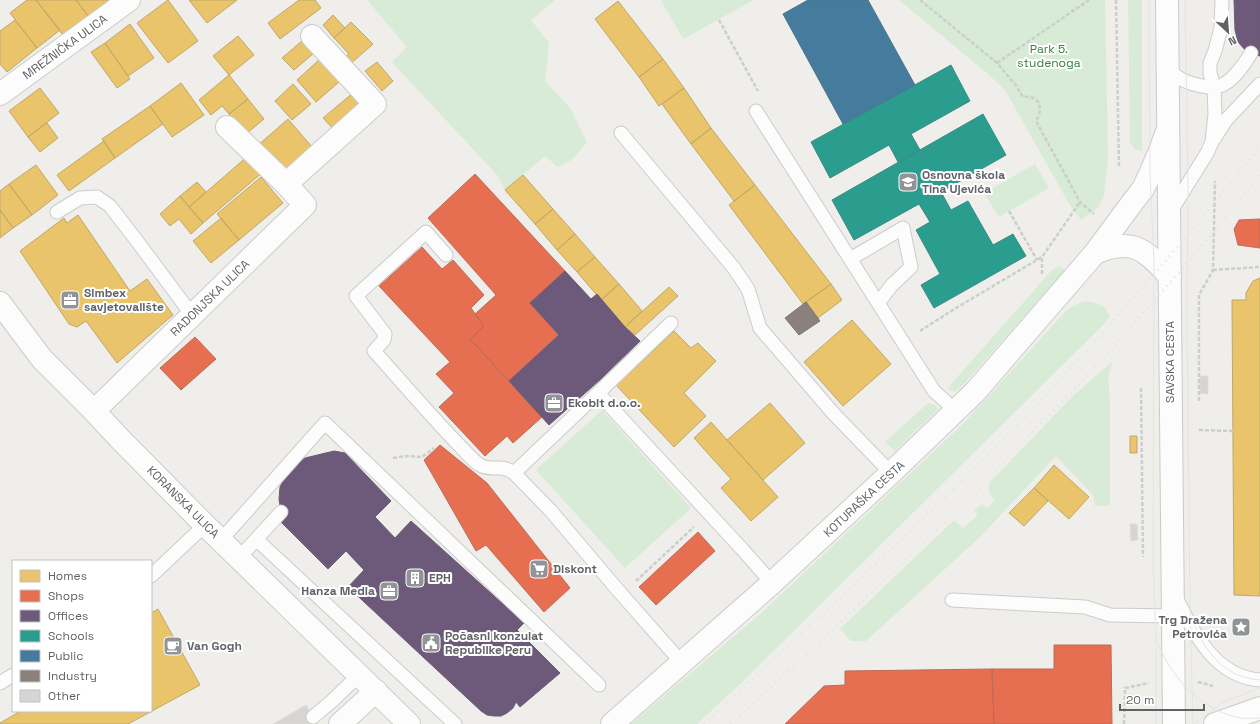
<svg xmlns="http://www.w3.org/2000/svg" width="1260" height="724" font-family="'Space Grotesk',sans-serif">
<style>
.green{fill:#d8ebd6}
.homes{fill:#e9c46a;stroke:#c0a769}
.shops{fill:#e76f51;stroke:#be6b58}
.offices{fill:#6d597a;stroke:#695c75}
.schools{fill:#2a9d8f;stroke:#3a8c83}
.public{fill:#457b9d;stroke:#4d748d}
.industry{fill:#8a817c;stroke:#7d7876}
.building{fill:#d6d5d3;stroke:#deddd9}
.lines{fill:none;stroke-linecap:round;stroke-linejoin:round}
.lane-casing{stroke:#cbcccc;stroke-width:15}
.street-casing{stroke:#cbcccc;stroke-width:24}
.secondary-casing{stroke:#cacacb;stroke-width:24}
.path{stroke:#cacfcc;stroke-width:2.5;stroke-dasharray:4 2;stroke-linecap:butt}
.lane{stroke:#fdfcfc;stroke-width:13}
.street{stroke:#fdfcfc;stroke-width:22}
.secondary{stroke:#fdfcfc;stroke-width:22}
.tram{stroke:#e4e4e4;stroke-width:1}
.rail{stroke:#e4e4e4;stroke-width:3;stroke-dasharray:1 5;stroke-linecap:butt}
.labels{text-anchor:middle;dominant-baseline:central;stroke-width:4;stroke-linejoin:round;paint-order:stroke}
.street-label{font-size:12px;fill:#5f6368;stroke:#fff}
.park-label{font-size:12px;fill:#348238;stroke:#fff}
.poi-label{font-size:12px;font-weight:bold;fill:#5f6368;stroke:#fff;text-anchor:start}
</style>
<rect width="100%" height="100%" fill="#efeeea"/>
<!-- green -->
<path class="green" d="M 367,0 L 555,0 L 531,20 L 549,43 L 545,81 L 570,108 L 587,142 L 573,159 L 558,167 L 545,156 L 505,190 L 497,175 L 392,62 L 407,47 Z
M 661,0 L 754,0 L 683,39 Z
M 899,0 L 1105,0 L 1108,157 L 1104,196 L 1098,208 L 1081,220 L 1068,202 L 1005,90 L 988,74 Z
M 1128,0 L 1142,0 L 1142,151 L 1135,149 L 1130,143 Z
M 1035,164 L 1049,188 L 999,217 L 984,193 Z
M 1059,266 L 1065,270 L 964,384 L 955,392 L 948,389 L 952,383 L 1052,270 Z
M 1084,301 C 1098,303 1103,303 1110,316 L 1103,325 L 740,684 L 697,724 L 631,724 L 758,616 L 962,425 L 1068,309 Z
M 1112,362 L 1108,377 L 1110,401 L 1110,505 L 1095,506 L 1093,495 L 1056,456 L 979,538 L 866,641 L 851,641 L 840,629 L 954,520 L 963,528 L 978,515 L 974,510 L 982,504 L 987,508 L 995,501 L 989,493 L 989,483 L 1074,395 Z
M 928,403 L 935,405 L 938,409 L 895,451 L 885,442 Z
M 602,410 L 691,508 L 625,568 L 536,470 Z"/>
<!-- homes -->
<path class="homes" d="M 27,0 L 36,0 L 60,30 L 37,48 L 10,13 Z
M 36,0 L 76,0 L 91,20 L 66,39 Z
M 76,0 L 112,0 L 91,20 Z
M 168,0 L 198,41 L 168,63 L 137,23 Z
M 189,0 L 237,0 L 207,23 Z
M 299,0 L 315,0 L 321,8 L 280,39 L 268,23 Z
M 618,1 L 663,59 L 639,77 L 595,19 Z
M 333,15 L 345,28 L 334,38 L 323,25 Z
M 15,20 L 37,48 L 7,72 L 0,64 L 0,31 Z
M 351,22 L 373,44 L 348,66 L 342,60 L 349,54 L 334,38 Z
M 130,24 L 154,58 L 128,76 L 105,43 Z
M 238,36 L 254,55 L 229,75 L 213,56 Z
M 303,40 L 314,53 L 294,70 L 282,58 Z
M 105,43 L 130,79 L 117,88 L 91,52 Z
M 320,59 L 340,81 L 316,102 L 297,80 Z
M 663,59 L 684,88 L 659,106 L 639,77 Z
M 377,62 L 393,81 L 382,91 L 365,71 Z
M 229,75 L 248,99 L 229,114 L 222,106 L 211,115 L 199,100 Z
M 181,83 L 204,115 L 172,137 L 150,106 Z
M 293,84 L 311,104 L 292,120 L 275,101 Z
M 40,88 L 59,113 L 28,137 L 9,111 Z
M 684,88 L 711,128 L 691,144 L 662,104 Z
M 354,92 L 366,107 L 337,133 L 323,118 Z
M 248,99 L 264,119 L 246,134 L 229,114 Z
M 150,106 L 163,124 L 115,158 L 102,139 Z
M 288,119 L 312,147 L 281,174 L 256,147 Z
M 47,123 L 58,138 L 40,152 L 28,137 Z
M 711,128 L 755,185 L 734,201 L 691,144 Z
M 104,141 L 115,158 L 69,191 L 57,175 Z
M 249,155 L 263,172 L 203,223 L 189,207 Z
M 36,165 L 58,195 L 32,215 L 9,184 Z
M 523,175 L 553,209 L 535,224 L 505,190 Z
M 261,177 L 283,203 L 239,240 L 217,214 Z
M 197,182 L 206,192 L 189,207 L 180,196 Z
M 9,184 L 32,215 L 13,228 L 0,210 L 0,191 Z
M 755,185 L 831,284 L 803,304 L 729,205 Z
M 180,196 L 203,223 L 191,234 L 179,219 L 170,226 L 160,214 Z
M 553,209 L 575,234 L 557,250 L 535,224 Z
M 0,210 L 13,228 L 0,238 Z
M 78,215 L 130,291 L 147,279 L 173,315 L 117,363 L 86,321 L 77,327 L 69,324 L 20,251 L 64,218 L 67,223 Z
M 221,218 L 239,240 L 211,263 L 193,241 Z
M 575,234 L 595,257 L 577,272 L 557,250 Z
M 595,257 L 619,284 L 601,300 L 577,272 Z
M 1260,278 L 1260,596 L 1234,595 L 1232,300 L 1246,300 L 1246,293 L 1253,281 Z
M 619,284 L 642,311 L 625,327 L 601,300 Z
M 831,284 L 842,300 L 818,318 L 806,302 Z
M 669,287 L 678,296 L 635,335 L 625,327 Z
M 852,320 L 891,364 L 843,406 L 804,362 Z
M 674,331 L 691,348 L 698,343 L 716,361 L 684,393 L 706,416 L 674,447 L 616,385 Z
M 770,403 L 805,443 L 763,480 L 727,440 Z
M 711,422 L 778,497 L 751,521 L 721,488 L 731,479 L 694,438 Z
M 1130,436 L 1137,436 L 1137,453 L 1130,453 Z
M 1054,465 L 1089,497 L 1069,519 L 1034,488 Z
M 1034,488 L 1048,501 L 1024,526 L 1009,513 Z
M 158,609 L 200,685 L 128,724 L 0,724 L 0,723 L 21,711 L 151,711 L 151,613 Z"/>
<!-- shops -->
<path class="shops" d="M 475,174 L 565,271 L 530,303 L 559,335 L 509,381 L 470,339 L 484,326 L 475,314 L 496,295 L 428,218 Z
M 1260,219 L 1260,248 L 1238,245 L 1234,229 L 1239,220 Z
M 422,247 L 442,269 L 453,260 L 484,295 L 471,308 L 484,326 L 470,339 L 542,417 L 513,443 L 507,436 L 485,456 L 439,407 L 454,393 L 436,374 L 450,362 L 379,286 Z
M 195,337 L 216,359 L 181,390 L 160,368 Z
M 440,445 L 487,483 L 570,588 L 544,612 L 486,545 L 476,551 L 424,460 Z
M 698,532 L 715,551 L 656,605 L 639,587 Z
M 1054,645 L 1111,645 L 1112,724 L 994,724 L 992,669 L 1054,669 Z
M 992,669 L 994,724 L 785,724 L 824,686 L 845,685 L 845,671 Z"/>
<!-- offices -->
<path class="offices" d="M 1234,0 L 1260,0 L 1260,56 L 1256,55 L 1246,51 L 1238,42 L 1235,30 Z
M 565,271 L 591,299 L 597,294 L 625,327 L 640,341 L 601,379 L 549,425 L 509,381 L 559,335 L 530,303 Z
M 334,451 L 345,453 L 391,501 L 375,517 L 395,538 L 411,521 L 524,623 L 517,630 L 560,673 L 520,707 L 516,702 L 513,708 L 507,713 L 501,716 L 494,716 L 487,715 L 481,711 L 348,587 L 364,570 L 346,551 L 328,569 L 280,521 L 281,512 L 279,499 L 280,487 L 286,475 L 294,465 L 305,458 Z"/>
<!-- schools -->
<path class="schools" d="M 951,65 L 970,101 L 911,134 L 920,150 L 898,162 L 889,145 L 830,178 L 811,142 Z
M 983,114 L 1006,155 L 941,192 L 951,210 L 968,201 L 993,245 L 1013,234 L 1026,256 L 934,308 L 921,285 L 940,274 L 916,230 L 930,222 L 919,204 L 854,240 L 832,200 Z"/>
<!-- public -->
<path class="public" d="M 808,0 L 868,0 L 915,85 L 843,124 L 783,14 Z"/>
<!-- industry -->
<path class="industry" d="M 806,302 L 820,321 L 799,335 L 785,318 Z"/>
<!-- building -->
<path class="building" d="M 1200,376 L 1208,376 L 1208,394 L 1200,393 Z
M 1130,524 L 1137,524 L 1138,540 L 1131,541 Z
M 306,705 L 317,724 L 273,724 Z"/>
<g class="lines">
<!-- lane casing -->
<g class="lane-casing">
<path id="lane" d="M 1168,68 C 1176,78 1185,82 1197,85 C 1203,86 1210,88 1216,87 C 1230,85 1244,65 1251,53
M 756,111 L 934,391 L 956,411
M 621,133 L 733,267 L 748,289 L 760,328 L 833,413 L 891,473
M 1214,139 L 1226,120 L 1260,84
M 1171,211 L 1207,153 L 1212,142 L 1215,114 L 1214,88 L 1210,73 L 1210,63 L 1215,51 L 1221,28 L 1222,0
M 57,212 L 80,198 L 97,197 L 110,206 L 137,241 L 192,315
M 446,255 L 426,232 L 356,296 L 385,334 L 384,340 L 374,351 C 402,382 429,414 458,444 C 463,449 474,462 480,465 C 492,472 500,463 514,473 L 551,511 L 616,588 L 682,663
M 850,259 L 903,228 L 911,267 L 892,285 L 878,303
M 598,393 L 671,323
M 514,473 L 598,393 L 742,549 L 772,583
M 256,539 L 455,724
M 221,540 L 325,423 L 599,685
M 239,558 L 281,512
M 151,576 L 205,525
M 1177,599 C 1194,634 1216,677 1260,680
M 952,600 L 1085,607 L 1110,615 L 1172,616
M 0,683 L 13,675
M 313,717 L 332,701 L 359,675"/>
</g>
<!-- street casing -->
<g class="street-casing">
<path id="street" d="M 0,94 L 129,0
M 227,127 L 286,184
M 1095,253 C 1132,237 1145,249 1170,277
M 0,303 L 42,359 L 94,411 L 121,440 L 205,525 L 409,724
M 94,411 L 305,205 L 286,184 L 375,104 L 312,36
M 340,724 L 376,691
M 612,724 L 772,583 L 891,473 L 975,392 L 1095,253 L 1135,199 L 1143,189 L 1150,174 L 1159,153 L 1168,129"/>
</g>
<!-- secondary casing -->
<g class="secondary-casing">
<path id="secondary" d="M 1167,0 L 1174,724
M 1215,724 L 1260,708"/>
</g>
<!-- path -->
<path class="path" d="M 920,0 L 997,63 L 1015,84 L 1023,97 C 1040,95 1044,108 1036,121 L 1080,202 L 1094,214
M 1116,0 L 1119,167
M 719,20 L 758,91
M 997,63 L 1089,0
M 1009,211 L 1037,260
M 1042,258 L 1042,275
M 1213,270 L 1260,267
M 920,331 L 956,308 L 1042,257 L 1080,202
M 1141,388 L 1143,557
M 1199,401 L 1199,295 L 1213,270 L 1215,181
M 1199,430 L 1233,431
M 393,458 L 406,456 L 422,457 L 434,448
M 636,581 L 694,527
M 1198,682 L 1213,686
M 1124,724 L 1125,688 L 1149,683"/>
<!-- lane -->
<use href="#lane" class="lane"/>
<!-- street -->
<use href="#street" class="street"/>
<!-- secondary -->
<use href="#secondary" class="secondary"/>
<!-- tram -->
<path class="tram" d="M 1149,0 L 1150,174 L 1154,260 L 1153,562 L 1156,638 L 1156,724
M 1185,0 L 1188,184 L 1187,320 L 1190,605 L 1193,724
M 1193,620 C 1204,651 1224,678 1260,680
M 1157,642 C 1172,678 1201,711 1241,718 C 1247,719 1254,718 1260,718
M 1194,724 L 1222,703 L 1260,688"/>
<!-- rail -->
<path class="rail" d="M 704,724 C 789,645 874,567 957,486 C 989,454 1021,421 1052,388 C 1124,310 1194,230 1260,147
M 731,724 L 821,641 L 971,498 L 1109,352 L 1208,239 L 1260,175"/>
</g>
<!-- icons -->
<defs>
<g id="school-square" transform="scale(1)"><rect x="-9" y="-9" width="18" height="18" rx="4" fill="#919496" stroke="#fff"/><path d="M0-5L7-2L0 1L-7-2ZM-4 1L0 2.5L4 1V4Q0 6-4 4Z" fill="#fff"/></g>
<g id="office-square" transform="scale(1)"><rect x="-9" y="-9" width="18" height="18" rx="4" fill="#919496" stroke="#fff"/><path d="M-6-3h4V-5.5h4V-3h4V5H-6ZM-1-4.5V-3h2v-1.5ZM-6 0V1H6V0Z" fill="#fff"/></g>
<g id="supermarket-square" transform="scale(1)"><rect x="-9" y="-9" width="18" height="18" rx="4" fill="#919496" stroke="#fff"/><path d="M-6-5.5h2.5l.6 2H6L4.5 2H-2.5L-4.4-4H-6ZM-1.5 3.2a1.3 1.3 0 1 0 .1 0ZM3 3.2a1.3 1.3 0 1 0 .1 0Z" fill="#fff"/></g>
<g id="building-square" transform="scale(1)"><rect x="-9" y="-9" width="18" height="18" rx="4" fill="#919496" stroke="#fff"/><path d="M-4-6H4V6H1V3H-1V6H-4ZM-2.5-4.3h1.7v1.8h-1.7ZM.8-4.3h1.7v1.8H.8ZM-2.5-1h1.7V.8h-1.7ZM.8-1h1.7V.8H.8Z" fill="#fff"/></g>
<g id="sight-square" transform="scale(1)"><rect x="-9" y="-9" width="18" height="18" rx="4" fill="#919496" stroke="#fff"/><path d="M0-6L1.8-2.2L6-1.7L2.9 1.2L3.7 5.4L0 3.3L-3.7 5.4L-2.9 1.2L-6-1.7L-1.8-2.2Z" fill="#fff"/></g>
<g id="civic-square" transform="scale(1)"><rect x="-9" y="-9" width="18" height="18" rx="4" fill="#919496" stroke="#fff"/><path d="M-.6-6.5H3V-4.5H.6V-3L4-1V1h2V6H-6V1h2V-1L-.6-3ZM-1.2 2.5V6h2.4V2.5Z" fill="#fff"/></g>
<g id="cafe-square" transform="scale(1)"><rect x="-9" y="-9" width="18" height="18" rx="4" fill="#919496" stroke="#fff"/><path d="M-5.5-4.5H6V0H3Q3 3.5 0 3.5H-2.5Q-5.5 3.5-5.5 0ZM3-3.2v2h1.7v-2ZM-6 4.5H4V6H-6Z" fill="#fff"/></g>
</defs>
<g fill-rule="evenodd">
<use href="#school-square" x="908" y="182"/>
<use href="#office-square" x="70" y="300"/>
<use href="#office-square" x="554" y="403"/>
<use href="#supermarket-square" x="539" y="569"/>
<use href="#building-square" x="415" y="578"/>
<use href="#office-square" x="389" y="591"/>
<use href="#sight-square" x="1241" y="627"/>
<use href="#civic-square" x="431" y="643"/>
<use href="#cafe-square" x="173" y="646"/>
</g>
<g class="labels">
<!-- street labels -->
<g class="street-label">
<text transform="translate(65 47) rotate(-36)">MREŽNIČKA ULICA</text>
<text transform="translate(210 298) rotate(-44)">RADONJSKA ULICA</text>
<text transform="translate(1170 362) rotate(-90)">SAVSKA CESTA</text>
<text transform="translate(864 499) rotate(-43)">KOTURAŠKA CESTA</text>
<text transform="translate(183 502) rotate(45)">KORANSKA ULICA</text>
</g>
<!-- park labels -->
<g class="park-label">
<text x="1049" y="49">Park 5.<tspan x="1049" dy="14">studenoga</tspan></text>
</g>
<!-- poi labels -->
<g class="poi-label">
<text x="922" y="175">Osnovna škola<tspan x="922" dy="14">Tina Ujevića</tspan></text>
<text x="84" y="293">Simbex<tspan x="84" dy="14">savjetovalište</tspan></text>
<text x="568" y="403">Ekobit d.o.o.</text>
<text x="553" y="569">Diskont</text>
<text x="429" y="578">EPH</text>
<text x="375" y="591" text-anchor="end">Hanza Media</text>
<text x="1227" y="620" text-anchor="end">Trg Dražena<tspan x="1227" dy="14">Petrovića</tspan></text>
<text x="445" y="636">Počasni konzulat<tspan x="445" dy="14">Republike Peru</tspan></text>
<text x="187" y="646">Van Gogh</text>
</g>
</g>
<!-- legend -->
<rect x="12" y="560" width="140" height="152" fill="#ffffff" stroke="#bfc1c3"/>
<rect x="20" y="570" width="20" height="12" fill="#e9c46a" stroke="#bfc1c3"/>
<text x="48" y="580" font-size="12" fill="#5f6368">Homes</text>
<rect x="20" y="590" width="20" height="12" fill="#e76f51" stroke="#bfc1c3"/>
<text x="48" y="600" font-size="12" fill="#5f6368">Shops</text>
<rect x="20" y="610" width="20" height="12" fill="#6d597a" stroke="#bfc1c3"/>
<text x="48" y="620" font-size="12" fill="#5f6368">Offices</text>
<rect x="20" y="630" width="20" height="12" fill="#2a9d8f" stroke="#bfc1c3"/>
<text x="48" y="640" font-size="12" fill="#5f6368">Schools</text>
<rect x="20" y="650" width="20" height="12" fill="#457b9d" stroke="#bfc1c3"/>
<text x="48" y="660" font-size="12" fill="#5f6368">Public</text>
<rect x="20" y="670" width="20" height="12" fill="#8a817c" stroke="#bfc1c3"/>
<text x="48" y="680" font-size="12" fill="#5f6368">Industry</text>
<rect x="20" y="690" width="20" height="12" fill="#d6d5d3" stroke="#bfc1c3"/>
<text x="48" y="700" font-size="12" fill="#5f6368">Other</text>
<!-- north arrow -->
<g transform="translate(1228 32) rotate(154)" stroke="#ffffff" stroke-width="3" paint-order="stroke">
<path d="M0-3L7 15L0 10L-7 15Z" fill="#5f6368"/>
<text y="-6" font-size="11" font-weight="bold" text-anchor="middle" fill="#5f6368">N</text>
</g>
<!-- scale -->
<path d="M1120 704v6h84v-6" fill="none" stroke="#5f6368" stroke-width="2"/>
<text x="1126" y="704" font-size="12" fill="#5f6368" stroke="#ffffff" stroke-width="3" paint-order="stroke">20 m</text>
</svg>
